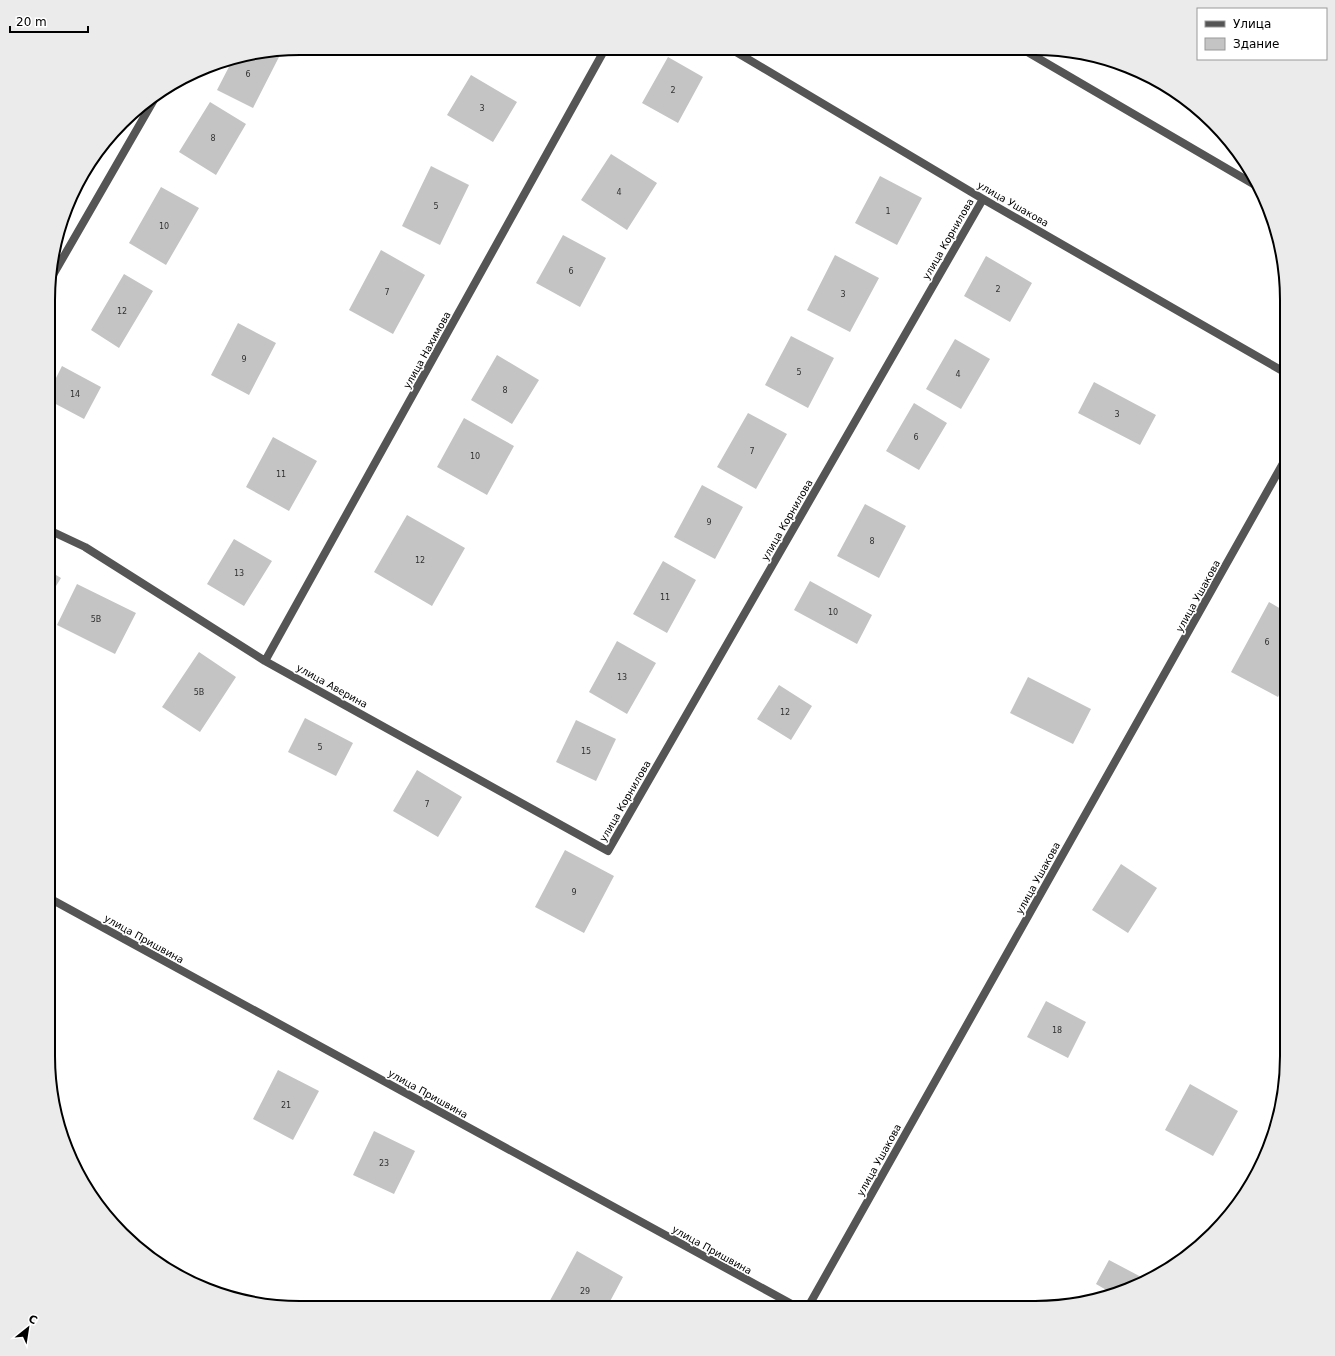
<svg xmlns="http://www.w3.org/2000/svg" width="1335" height="1356" font-family="'DejaVu Sans',sans-serif">
<style>
.building{fill:#c4c4c4}
.lines{fill:none;stroke-linecap:round;stroke-linejoin:round}
.lane{stroke:#555;stroke-width:8}
.street{stroke:#555;stroke-width:8}
.labels{text-anchor:middle;dominant-baseline:central;stroke-width:3.5;stroke-linejoin:round;paint-order:stroke}
.number-label{font-size:8px;fill:#313131}
.street-label{font-size:10px;fill:#000;stroke:#fff}
.rim{fill:none;stroke:#000;stroke-width:2}
</style>
<rect width="100%" height="100%" fill="#fff"/>
<!-- building -->
<path class="building" d="M 274,52 L 280,55 L 253,108 L 217,90 L 233,59 Z
M 668,57 L 703,77 L 678,123 L 642,103 Z
M 471,75 L 517,102 L 493,142 L 447,115 Z
M 210,102 L 246,124 L 216,175 L 179,152 Z
M 611,154 L 657,183 L 627,230 L 581,200 Z
M 431,166 L 469,185 L 440,245 L 402,226 Z
M 880,176 L 922,198 L 897,245 L 855,223 Z
M 161,187 L 199,208 L 166,265 L 129,243 Z
M 563,235 L 606,258 L 580,307 L 536,283 Z
M 381,250 L 425,275 L 393,334 L 349,310 Z
M 835,255 L 879,278 L 850,332 L 807,310 Z
M 986,256 L 1032,283 L 1010,322 L 964,296 Z
M 124,274 L 153,291 L 119,348 L 91,330 Z
M 238,323 L 276,343 L 249,395 L 211,375 Z
M 791,336 L 834,358 L 808,408 L 765,385 Z
M 955,339 L 990,359 L 961,409 L 926,389 Z
M 497,355 L 539,380 L 512,424 L 471,400 Z
M 62,366 L 101,387 L 84,419 L 52,402 L 52,386 Z
M 1094,382 L 1156,415 L 1140,445 L 1078,413 Z
M 914,403 L 947,423 L 919,470 L 886,451 Z
M 748,413 L 787,434 L 756,489 L 717,467 Z
M 464,418 L 514,446 L 487,495 L 437,467 Z
M 273,437 L 317,461 L 289,511 L 246,487 Z
M 702,485 L 743,507 L 715,559 L 674,537 Z
M 865,504 L 906,526 L 879,578 L 837,556 Z
M 407,515 L 465,548 L 432,606 L 374,572 Z
M 234,539 L 272,561 L 244,606 L 207,584 Z
M 663,561 L 696,580 L 667,633 L 633,614 Z
M 51,572 L 61,578 L 51,594 Z
M 810,581 L 872,615 L 857,644 L 794,610 Z
M 77,584 L 136,613 L 115,654 L 57,625 Z
M 1269,602 L 1286,612 L 1286,681 L 1278,697 L 1231,672 Z
M 617,641 L 656,663 L 627,714 L 589,692 Z
M 199,652 L 236,677 L 200,732 L 162,707 Z
M 1028,677 L 1091,709 L 1073,744 L 1010,713 Z
M 779,685 L 812,706 L 791,740 L 757,719 Z
M 305,718 L 353,743 L 336,776 L 288,752 Z
M 576,720 L 616,739 L 596,781 L 556,762 Z
M 417,770 L 462,797 L 438,837 L 393,811 Z
M 565,850 L 614,876 L 584,933 L 535,907 Z
M 1121,864 L 1157,888 L 1128,933 L 1092,910 Z
M 1046,1001 L 1086,1022 L 1068,1058 L 1027,1037 Z
M 278,1070 L 319,1091 L 293,1140 L 253,1119 Z
M 1190,1084 L 1238,1111 L 1213,1156 L 1165,1130 Z
M 374,1131 L 415,1151 L 394,1194 L 353,1175 Z
M 577,1251 L 623,1277 L 607,1307 L 551,1307 L 547,1306 Z
M 1109,1260 L 1145,1279 L 1115,1295 L 1096,1284 Z"/>
<g class="lines">
<!-- lane -->
<path class="lane" d="M 1024,50 L 1255,185"/>
<!-- street -->
<path class="street" d="M 731,49 L 983,199 L 1286,373
M 53,275 L 155,98
M 51,531 L 85,547 L 265,661 L 608,851 L 983,199
M 265,661 L 605,49
M 49,898 L 797,1307
M 808,1307 L 1286,458"/>
</g>
<g class="labels">
<!-- number labels -->
<g class="number-label">
<text x="248" y="74">6</text>
<text x="673" y="90">2</text>
<text x="482" y="108">3</text>
<text x="213" y="138">8</text>
<text x="619" y="192">4</text>
<text x="436" y="206">5</text>
<text x="888" y="211">1</text>
<text x="164" y="226">10</text>
<text x="571" y="271">6</text>
<text x="998" y="289">2</text>
<text x="387" y="292">7</text>
<text x="843" y="294">3</text>
<text x="122" y="311">12</text>
<text x="244" y="359">9</text>
<text x="799" y="372">5</text>
<text x="958" y="374">4</text>
<text x="505" y="390">8</text>
<text x="75" y="394">14</text>
<text x="1117" y="414">3</text>
<text x="916" y="437">6</text>
<text x="752" y="451">7</text>
<text x="475" y="456">10</text>
<text x="281" y="474">11</text>
<text x="709" y="522">9</text>
<text x="872" y="541">8</text>
<text x="420" y="560">12</text>
<text x="239" y="573">13</text>
<text x="665" y="597">11</text>
<text x="833" y="612">10</text>
<text x="96" y="619">5В</text>
<text x="1267" y="642">6</text>
<text x="622" y="677">13</text>
<text x="199" y="692">5В</text>
<text x="785" y="712">12</text>
<text x="320" y="747">5</text>
<text x="586" y="751">15</text>
<text x="427" y="804">7</text>
<text x="574" y="892">9</text>
<text x="1057" y="1030">18</text>
<text x="286" y="1105">21</text>
<text x="384" y="1163">23</text>
<text x="585" y="1291">29</text>
</g>
<!-- street labels -->
<g class="street-label">
<text transform="translate(1013 204) rotate(30)">улица Ушакова</text>
<text transform="translate(948 239) rotate(-60)">улица Корнилова</text>
<text transform="translate(427 350) rotate(-61)">улица Нахимова</text>
<text transform="translate(787 520) rotate(-60)">улица Корнилова</text>
<text transform="translate(1198 596) rotate(-61)">улица Ушакова</text>
<text transform="translate(332 686) rotate(29)">улица Аверина</text>
<text transform="translate(625 801) rotate(-60)">улица Корнилова</text>
<text transform="translate(1038 878) rotate(-61)">улица Ушакова</text>
<text transform="translate(144 939) rotate(29)">улица Пришвина</text>
<text transform="translate(428 1094) rotate(29)">улица Пришвина</text>
<text transform="translate(879 1160) rotate(-61)">улица Ушакова</text>
<text transform="translate(712 1250) rotate(29)">улица Пришвина</text>
</g>
</g>
<!-- crop -->
<path d="M0 0H1335V1356H0ZM300 55H1035A245 245 0 0 1 1280 300V1056A245 245 0 0 1 1035 1301H300A245 245 0 0 1 55 1056V300A245 245 0 0 1 300 55Z" fill="#ebebeb" fill-rule="evenodd"/>
<path class="rim" d="M300 55H1035A245 245 0 0 1 1280 300V1056A245 245 0 0 1 1035 1301H300A245 245 0 0 1 55 1056V300A245 245 0 0 1 300 55Z"/>
<!-- legend -->
<rect x="1197" y="8" width="130" height="52" fill="#ffffff" stroke="#999999"/>
<rect x="1205" y="21" width="20" height="6" fill="#555555" stroke="#999999"/>
<text x="1233" y="28" font-size="12" fill="#000000">Улица</text>
<rect x="1205" y="38" width="20" height="12" fill="#c4c4c4" stroke="#999999"/>
<text x="1233" y="48" font-size="12" fill="#000000">Здание</text>
<!-- north arrow -->
<g transform="translate(28 1328) rotate(30)" stroke="#ffffff" stroke-width="3" paint-order="stroke">
<path d="M0-3L7 15L0 10L-7 15Z" fill="#000000"/>
<text y="-6" font-size="11" font-weight="bold" text-anchor="middle" fill="#000000">С</text>
</g>
<!-- scale -->
<path d="M10 26v6h78v-6" fill="none" stroke="#000000" stroke-width="2"/>
<text x="16" y="26" font-size="12" fill="#000000" stroke="#ffffff" stroke-width="3" paint-order="stroke">20 m</text>
</svg>
